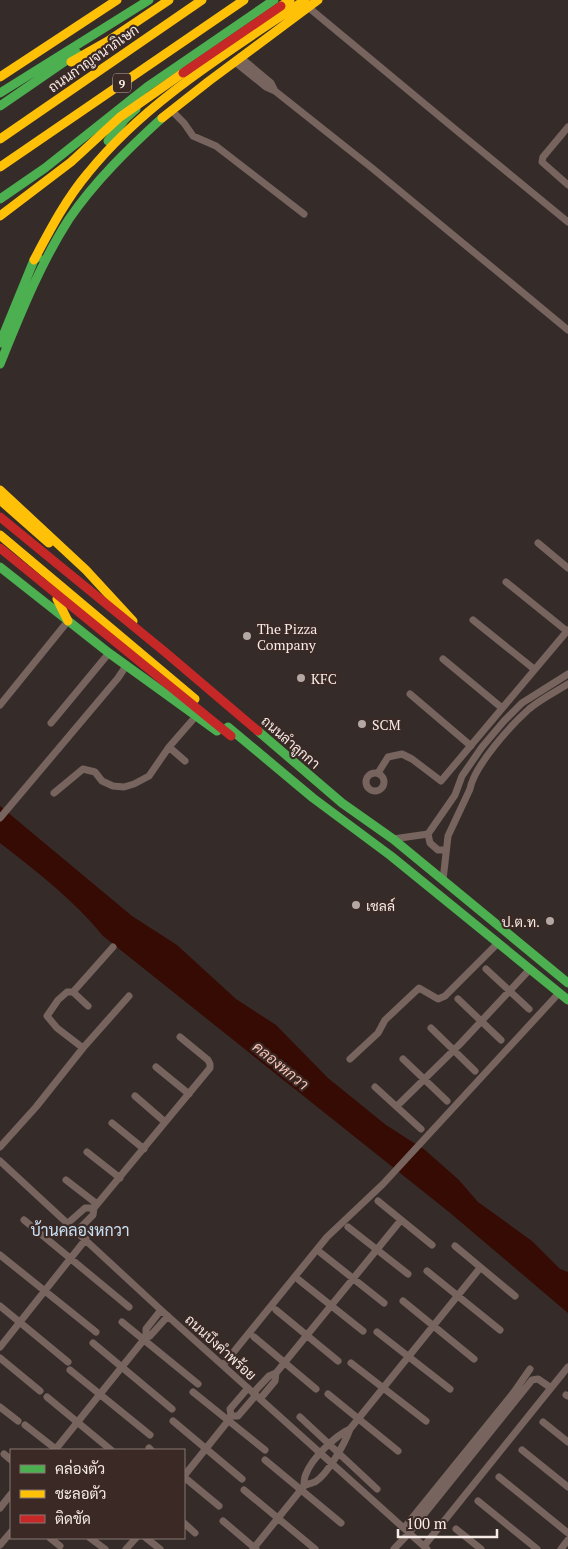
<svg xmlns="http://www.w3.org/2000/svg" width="568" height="1549" font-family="'PT Serif',Sarabun,serif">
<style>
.water{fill:#360b04}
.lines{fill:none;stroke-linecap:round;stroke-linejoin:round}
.street{stroke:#77645f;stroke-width:7}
.fast{stroke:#4caf50;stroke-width:9}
.slow{stroke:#ffc107;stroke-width:9}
.jam{stroke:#c62828;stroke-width:9}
.slow-bridge{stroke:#ffc107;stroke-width:9}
.jam-bridge{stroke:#c62828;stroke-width:9}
.poi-dot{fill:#b3a8a4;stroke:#3a2924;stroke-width:2}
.labels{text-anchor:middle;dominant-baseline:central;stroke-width:4.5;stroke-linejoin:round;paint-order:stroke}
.shield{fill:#3a2924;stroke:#beb1ac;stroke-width:1}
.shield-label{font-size:12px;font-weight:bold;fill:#f7ebe7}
.street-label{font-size:14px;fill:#f7ebe7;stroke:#3a2924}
.poi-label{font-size:14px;fill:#f7ebe7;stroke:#3a2924;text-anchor:start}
.water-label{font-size:15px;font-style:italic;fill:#f8c4b6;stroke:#3a2924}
.quarter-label{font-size:16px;fill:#c7e1f6;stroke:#3a2924}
</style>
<rect width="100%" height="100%" fill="#352c29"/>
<!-- water -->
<path class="water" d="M 0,806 L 132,916 L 177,945 L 236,999 L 276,1025 L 328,1078 L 386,1125 L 425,1150 L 459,1180 L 478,1202 L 532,1241 L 560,1269 L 568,1272 L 568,1313 L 449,1212 L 103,936 C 74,900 36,871 0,843 Z"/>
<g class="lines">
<!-- street -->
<path class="street" d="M 308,7 L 456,130 L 568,222
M 240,57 L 271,83 L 275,91
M 235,62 L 266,87 L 275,91 L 372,168 L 568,330
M 171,110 L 184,123 L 193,136 L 216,146 L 304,214
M 568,127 L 543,157 L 542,162 L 568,185
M 538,543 L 568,568
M 506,582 L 568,632
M 473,620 L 534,669
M 443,659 L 502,708
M 410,694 L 471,746
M 0,705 L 68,621
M 51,723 L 109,653
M 169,747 L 185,761
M366 782a9 9 0 1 1 18 0a9 9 0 1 1-18 0Z
M 378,773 L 388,757 L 402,754 L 412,759 L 441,781 L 568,630
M 54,793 L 83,769 L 95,772 L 102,781 L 113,786 L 124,787 L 134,784 L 149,776 L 169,747 L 196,716
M 0,818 L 118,678 L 126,666
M 428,834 L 430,843 L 438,850 L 445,850
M 393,839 L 428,834 L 455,795 L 462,776 L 482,747 L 504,721 L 522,703 L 568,674
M 443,880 L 448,836 L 470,789 C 474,766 511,725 529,709 C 541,699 555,692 568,684
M 486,969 L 529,1009
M 73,992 L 88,1006
M 458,999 L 501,1040
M 431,1028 L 475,1071
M 83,1048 L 129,996
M 350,1059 L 378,1033 L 385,1020 L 419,988 L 438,999 L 445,996 L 498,943
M 403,1059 L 447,1101
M 156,1067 L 189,1094
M 375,1087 L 421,1129
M 135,1096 L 165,1122
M 397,1106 L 460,1044 L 530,969
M 112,1123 L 144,1149
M 0,1147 L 36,1107 L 83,1048 L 57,1028 L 47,1016 L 58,1000 L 67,992 L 73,992 L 113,947
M 87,1152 L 120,1178
M 0,1161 L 161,1310 L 427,1549
M 66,1180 L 97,1204
M 378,1201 L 432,1245
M 24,1220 L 129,1307
M 68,1223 L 85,1208 L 94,1208
M 348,1227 L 408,1274
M 77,1231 L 93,1215 L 94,1208 L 210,1068 L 210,1064 L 208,1060 L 180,1037
M 455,1246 L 515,1296
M 321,1253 L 384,1303
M 0,1255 L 96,1332
M 427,1271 L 500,1330
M 299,1280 L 363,1331
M 403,1301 L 474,1359
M 0,1306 L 68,1362
M 276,1310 L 338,1361
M 122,1322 L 198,1384
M 377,1332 L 450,1389
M 146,1337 L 146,1329 L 161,1310
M 254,1337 L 316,1389
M 93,1343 L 172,1409
M 0,1347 L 86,1239
M 0,1358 L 40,1391
M 351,1363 L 426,1421
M 223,1365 L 327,1237 L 383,1184 L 559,993
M 70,1370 L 150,1435
M 193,1392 L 265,1450
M 253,1393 L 269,1376 L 276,1373 L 401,1220
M 328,1394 L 398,1451
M 566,1395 L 568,1396
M 47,1397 L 111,1450
M 260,1399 L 275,1381 L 276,1373
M 0,1407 L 18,1421
M 231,1416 L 238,1416 L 256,1395
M 300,1417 L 377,1489
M 173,1421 L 242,1479
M 543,1422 L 568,1442
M 25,1425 L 57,1450
M 149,1448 L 151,1450
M 55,1450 L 146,1337 L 150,1336 L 168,1316
M 522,1450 L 568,1487
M 4,1454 L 11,1460
M 265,1460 L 341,1523
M 184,1476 L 228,1421 L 231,1416 L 230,1409 L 248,1388
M 184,1477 L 219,1506
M 499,1477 L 568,1533
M 304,1486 C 307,1484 312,1483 315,1482 C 328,1474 345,1443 350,1429 L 480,1268
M 244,1490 L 315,1549
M 478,1501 L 537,1549
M 0,1508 L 11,1494
M 223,1521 L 256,1549
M 184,1523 L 195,1533
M 404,1528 L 514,1392 L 530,1369
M 456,1529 L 481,1549
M 50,1538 L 60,1546
M 90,1538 L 105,1549
M 146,1538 L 160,1549
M 0,1545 L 11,1532
M 424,1546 L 551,1388
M 126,1549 L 136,1538
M 253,1549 L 304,1486 C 304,1482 304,1477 306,1474 C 312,1458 335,1436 350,1429
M 394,1549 L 409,1533 L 532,1380 L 538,1379 L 551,1388 L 568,1367
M 561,1549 L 568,1540"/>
<!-- fast -->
<path class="fast" d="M 0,93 L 149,0
M 0,106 L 77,53
M 108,141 L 125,119 L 136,109
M 0,199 L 45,168 L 147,87 L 274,0
M 0,343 L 34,260 L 38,257
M 0,364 C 20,315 40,264 69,219 C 95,181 128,149 162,118
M 0,567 L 109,653 L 217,731
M 228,727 L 313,798 L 391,856 L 568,1000
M 258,731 L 342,803 L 393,839 L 568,983"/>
<!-- slow -->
<path class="slow" d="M 281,6 L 290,0
M 71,62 L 108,41 L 169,0
M 0,77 L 117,0
M 162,118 L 209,81 L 318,0
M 0,139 L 202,0
M 0,167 L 244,0
M 34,260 C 50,230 66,199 88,173 C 146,101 230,51 305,0
M 0,490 L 86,570 L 133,621
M 0,500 L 49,543
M 0,535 L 195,699
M 57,599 L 68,621"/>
<!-- jam -->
<path class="jam" d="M 0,517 L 165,652 L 258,731
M 0,548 L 231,736"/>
<!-- slow-bridge -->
<path class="slow-bridge" d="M 0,216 L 71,162 L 120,117 L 183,73"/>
<!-- jam-bridge -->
<path class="jam-bridge" d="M 183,73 L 281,6"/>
</g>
<!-- markers -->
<g class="poi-dot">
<circle cx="247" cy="636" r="5"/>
<circle cx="301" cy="678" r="5"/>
<circle cx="362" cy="724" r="5"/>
<circle cx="356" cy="905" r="5"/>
<circle cx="550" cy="921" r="5"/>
</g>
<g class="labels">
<!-- shield labels -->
<rect class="shield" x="113" y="73.5" width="18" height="19" rx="4"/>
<g class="shield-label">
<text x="122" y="83">9</text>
</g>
<!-- street labels -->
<g class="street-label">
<text transform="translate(93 58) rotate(-35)">ถนนกาญจนาภิเษก</text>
<text transform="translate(291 742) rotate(41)">ถนนลำลูกกา</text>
<text transform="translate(221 1347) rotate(42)">ถนนบึงคำพร้อย</text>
</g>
<!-- poi labels -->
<g class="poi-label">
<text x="257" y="628">The Pizza<tspan x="257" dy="16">Company</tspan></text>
<text x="311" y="678">KFC</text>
<text x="372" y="724">SCM</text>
<text x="366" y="905">เชลล์</text>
<text x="540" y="921" text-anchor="end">ป.ต.ท.</text>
</g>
<!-- water labels -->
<g class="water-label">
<text transform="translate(281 1065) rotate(39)">คลองหกวา</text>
</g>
<!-- quarter labels -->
<g class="quarter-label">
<text x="80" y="1230">บ้านคลองหกวา</text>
</g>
</g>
<!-- legend -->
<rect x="10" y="1449" width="175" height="90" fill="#3a2924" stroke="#867772"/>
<rect x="20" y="1465" width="25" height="8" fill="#4caf50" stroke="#867772"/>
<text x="55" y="1474" font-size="15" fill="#f7ebe7">คล่องตัว</text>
<rect x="20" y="1490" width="25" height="8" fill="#ffc107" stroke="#867772"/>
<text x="55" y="1499" font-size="15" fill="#f7ebe7">ชะลอตัว</text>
<rect x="20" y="1515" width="25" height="8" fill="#c62828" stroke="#867772"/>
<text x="55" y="1524" font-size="15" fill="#f7ebe7">ติดขัด</text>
<!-- scale -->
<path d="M398 1529v8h99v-8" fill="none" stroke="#f7ebe7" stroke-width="2.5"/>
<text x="406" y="1529" font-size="15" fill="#f7ebe7" stroke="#3a2924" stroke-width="4" paint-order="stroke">100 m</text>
</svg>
